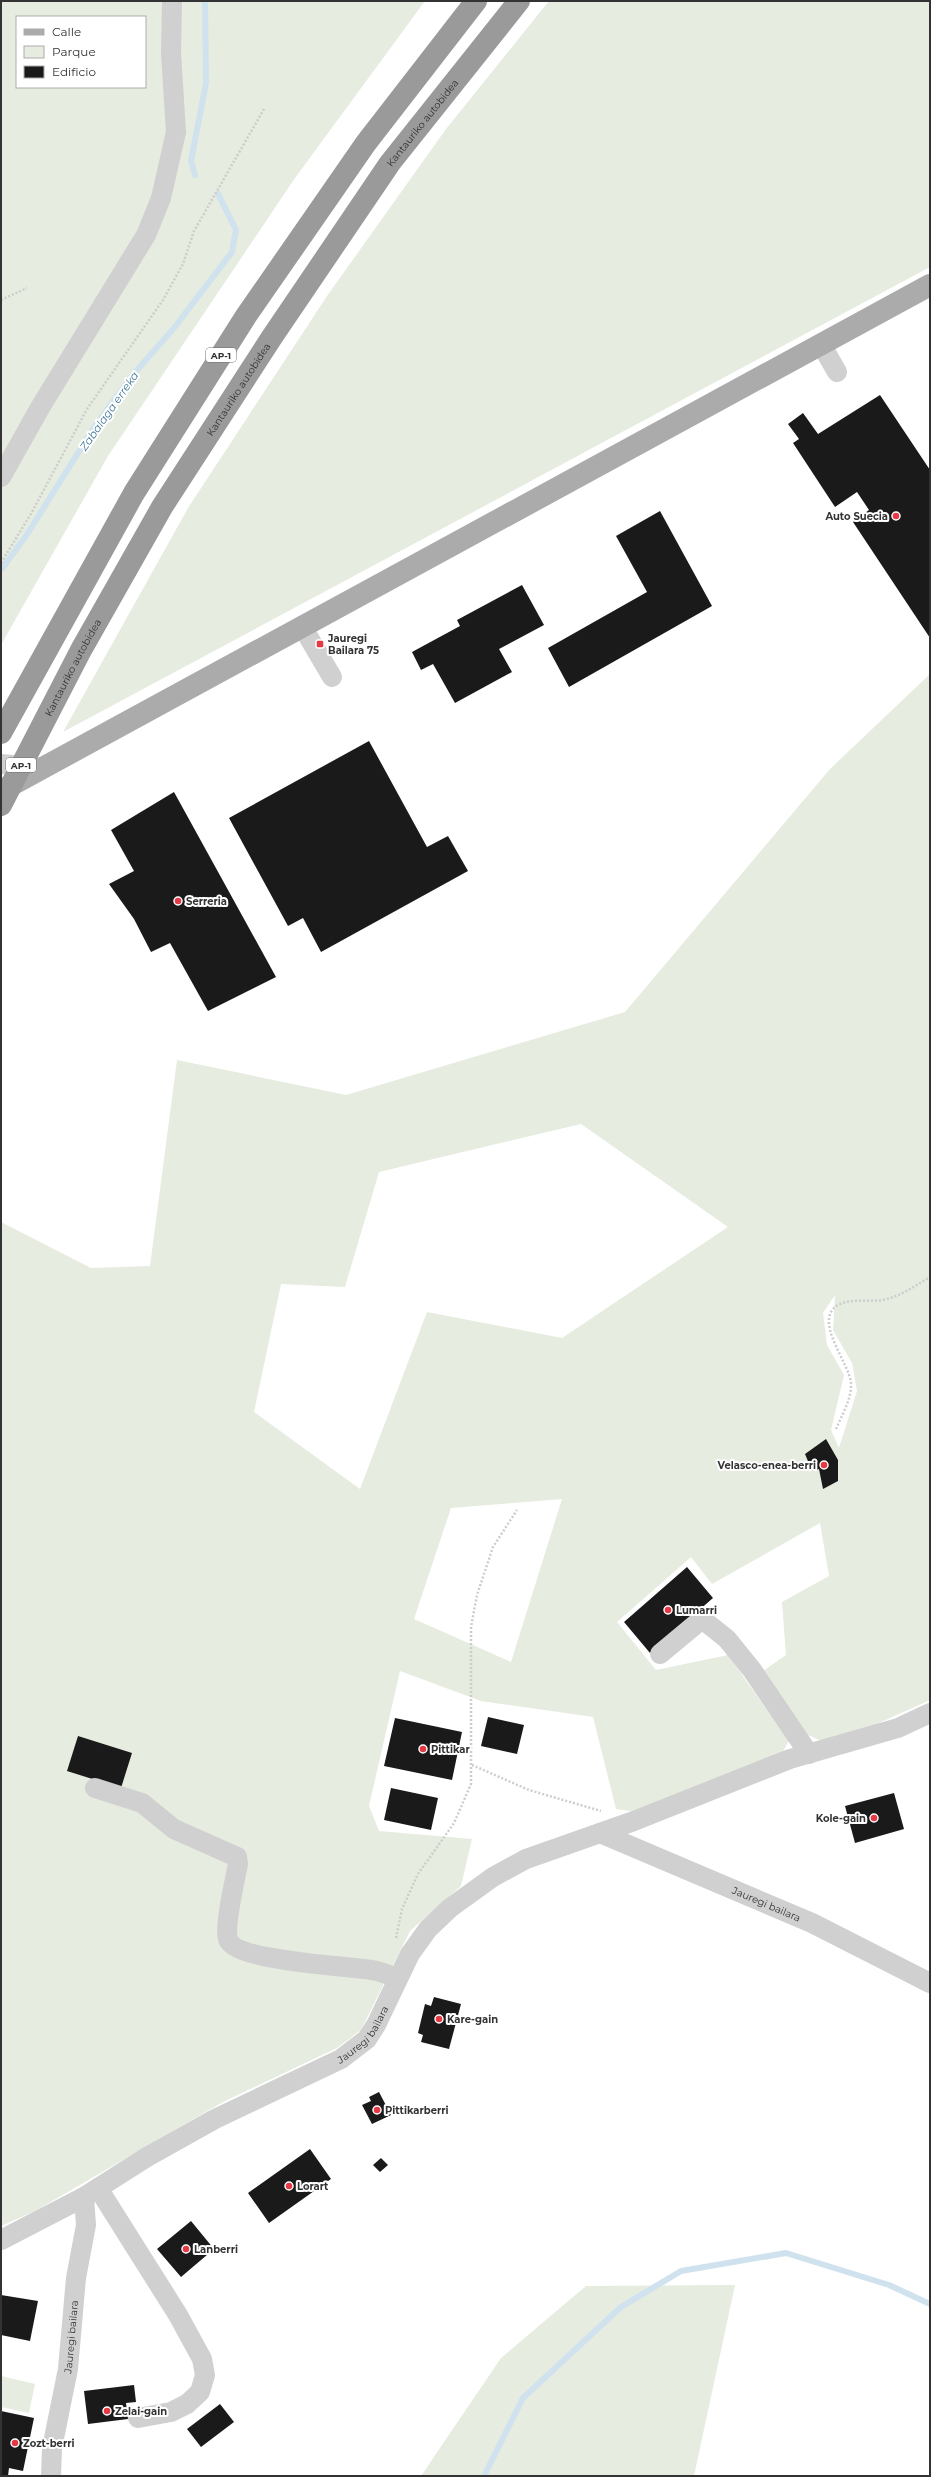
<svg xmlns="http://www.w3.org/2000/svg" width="931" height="2477" font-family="Montserrat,sans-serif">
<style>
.green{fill:#e6ecdf;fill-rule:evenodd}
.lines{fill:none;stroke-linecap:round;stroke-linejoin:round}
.stream{stroke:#cfe2ee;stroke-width:6}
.building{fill:#1a1a1a}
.path{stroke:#cdcdcd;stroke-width:2.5;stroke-dasharray:2 2;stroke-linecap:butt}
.minor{stroke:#d0d0d0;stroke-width:20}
.major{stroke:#ababab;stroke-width:22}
.highway{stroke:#9a9a9a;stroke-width:22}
.poi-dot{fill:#e63946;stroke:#fff;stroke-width:1.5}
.labels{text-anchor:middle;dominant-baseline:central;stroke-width:4;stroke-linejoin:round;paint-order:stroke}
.shield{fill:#fff;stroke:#707070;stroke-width:1}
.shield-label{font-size:9px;font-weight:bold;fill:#333}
.street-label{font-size:10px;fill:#333;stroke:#fff}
.poi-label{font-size:10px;font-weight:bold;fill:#333;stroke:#fff;text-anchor:start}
.water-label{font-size:11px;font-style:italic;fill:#3f7597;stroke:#fff}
</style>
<rect width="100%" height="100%" fill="#fff"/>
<!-- green -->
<path class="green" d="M 1,1 L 425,1 L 295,178 L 108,456 L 1,645 ZM 17,17 L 145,17 L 145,87 L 17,87 Z
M 549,1 L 930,1 L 930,267 L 63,732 L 188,508 L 327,296 L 446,129 Z
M 930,674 L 930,1700 L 870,1727 L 821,1741 L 806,1734 L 763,1671 L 786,1655 L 782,1602 L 829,1576 L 820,1523 L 712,1584 L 691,1557 L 617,1622 L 656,1670 L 728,1655 L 789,1741 L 782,1753 L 638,1812 L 616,1809 L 593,1717 L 481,1701 L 400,1671 L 369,1806 L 379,1831 L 472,1839 L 461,1886 L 410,1931 L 361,2030 L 337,2048 L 223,2102 L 35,2211 L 1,2226 L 1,1222 L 91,1268 L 150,1266 L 177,1060 L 346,1095 L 625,1012 L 830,769 ZM 581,1124 L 728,1227 L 562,1338 L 427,1312 L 360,1489 L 254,1412 L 281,1284 L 345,1287 L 379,1172 ZM 835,1295 L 833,1330 L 852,1363 L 857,1391 L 839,1448 L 831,1430 L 844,1375 L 827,1345 L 823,1313 ZM 562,1499 L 511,1662 L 414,1619 L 451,1508 Z
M 735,2285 L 694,2476 L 421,2476 L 501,2358 L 586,2286 Z
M 1,2376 L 35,2384 L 29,2413 L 1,2407 Z"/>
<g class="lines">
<!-- stream -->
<path class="stream" d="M 195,175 L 191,161 L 206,83 L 205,1
M 1,570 L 26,536 L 93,429 L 131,377 L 174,328 L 232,252 L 236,230 L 218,194
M 484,2476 L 523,2398 L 621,2307 L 681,2271 L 786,2253 L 889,2285 L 930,2304"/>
</g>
<!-- building -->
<path class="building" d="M 880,395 L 930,470 L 930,638 L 853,522 L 869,510 L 857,492 L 835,507 L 793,443 L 799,439 L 788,424 L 803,413 L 818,434 Z
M 660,511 L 712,606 L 569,687 L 548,648 L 647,592 L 616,536 Z
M 522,585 L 544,625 L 499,649 L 512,672 L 455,703 L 433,664 L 421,670 L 412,652 L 460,626 L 457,620 Z
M 369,741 L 427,847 L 448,836 L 468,871 L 321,952 L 303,918 L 288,926 L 229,818 Z
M 174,792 L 276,977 L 208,1011 L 170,943 L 151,952 L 134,919 L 109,884 L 134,871 L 111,830 Z
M 826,1439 L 838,1460 L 838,1481 L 823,1489 L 819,1469 L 812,1471 L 805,1454 Z
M 687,1567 L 713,1598 L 650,1653 L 624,1622 Z
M 488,1717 L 524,1725 L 517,1754 L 481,1746 Z
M 395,1718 L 462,1732 L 452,1780 L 384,1766 Z
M 78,1736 L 132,1753 L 121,1788 L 67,1771 Z
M 391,1788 L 438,1798 L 431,1830 L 384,1820 Z
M 894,1793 L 904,1829 L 855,1843 L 845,1806 Z
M 434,1997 L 461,2004 L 449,2049 L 421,2042 L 423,2035 L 418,2033 L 425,2004 L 431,2006 Z
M 379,2092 L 391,2115 L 372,2124 L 362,2105 L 371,2101 L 369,2097 Z
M 310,2149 L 331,2179 L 269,2223 L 248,2193 Z
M 381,2158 L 388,2165 L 380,2172 L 373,2165 Z
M 191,2221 L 214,2249 L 181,2277 L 157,2249 Z
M 1,2295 L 38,2301 L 30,2341 L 1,2335 Z
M 134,2385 L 136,2402 L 126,2403 L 128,2419 L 88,2424 L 84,2391 Z
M 220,2404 L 234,2422 L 201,2447 L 187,2429 Z
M 1,2411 L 34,2418 L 23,2471 L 9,2468 L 8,2476 L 1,2476 Z"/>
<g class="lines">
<!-- path -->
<path class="path" d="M 1,300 L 27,288
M 1,563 L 32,512 L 87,409 L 163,300 L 183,264 L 194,231 L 264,109
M 836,1429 C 842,1415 852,1398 851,1383 C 850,1364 812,1320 838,1305 C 851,1298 869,1302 883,1300 C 901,1296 915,1286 930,1277
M 472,1765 L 529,1790 L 601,1811
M 396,1938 L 402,1909 L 418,1874 L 454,1823 L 471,1784 L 471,1627 L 477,1595 L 493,1547 L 517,1510"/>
<!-- minor -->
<g class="minor">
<path d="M 821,344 L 837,372"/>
<path d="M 1,477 L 41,406 L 146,235 L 161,198 L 176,132 L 171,53 L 172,1"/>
<path d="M 302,626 L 332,677"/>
<path d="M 1,764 L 36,767"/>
<path d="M 660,1654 L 702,1619 L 727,1639 L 752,1670 L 809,1754"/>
<path d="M 95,1788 L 142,1803 L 174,1829 L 237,1857 L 238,1864 C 235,1880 224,1926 228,1939 C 235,1961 347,1966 371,1970 C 380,1971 389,1975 397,1978"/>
<path id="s1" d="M 600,1833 L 812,1923 L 930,1983"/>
<path d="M 98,2188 L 178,2315 L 202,2359 L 205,2375 L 200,2392 L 187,2404 L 171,2412 L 138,2418"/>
<path id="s2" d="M 1,2240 L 84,2197 L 147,2157 L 215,2119 L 341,2059 L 367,2039 L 376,2025 L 410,1954 L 428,1929 L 450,1908 L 493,1877 L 526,1859 L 634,1821 L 790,1759 L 898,1728 L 930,1713"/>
<path id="s3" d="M 51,2476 L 52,2448 L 68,2369 L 76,2278 L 86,2225 L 84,2197"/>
</g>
<!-- major -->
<path class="major" d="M 4,789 L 930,285"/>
<!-- highway -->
<g class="highway">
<path d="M 1,733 L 134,493 L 246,316 L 366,143 L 476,1"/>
<path id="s4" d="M 1,805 L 81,650 L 162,507 L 272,337 L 390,163 L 519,1"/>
</g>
</g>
<!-- markers -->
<g class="poi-dot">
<circle cx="896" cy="516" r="4"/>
<rect x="316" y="640" width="8" height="8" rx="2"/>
<circle cx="178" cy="901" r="4"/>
<circle cx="824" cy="1465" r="4"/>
<circle cx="668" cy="1610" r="4"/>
<circle cx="423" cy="1749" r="4"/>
<circle cx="874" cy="1818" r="4"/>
<circle cx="439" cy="2019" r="4"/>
<circle cx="377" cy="2110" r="4"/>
<circle cx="289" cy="2186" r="4"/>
<circle cx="186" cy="2249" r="4"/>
<circle cx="107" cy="2411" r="4"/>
<circle cx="15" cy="2443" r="4"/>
</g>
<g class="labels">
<!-- shield labels -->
<g class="shield">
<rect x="206" y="348" width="30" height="14" rx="3"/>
<rect x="6" y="758" width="30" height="14" rx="3"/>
</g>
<g class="shield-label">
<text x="221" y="355">AP-1</text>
<text x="21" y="765">AP-1</text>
</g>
<!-- street labels -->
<g class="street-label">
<text stroke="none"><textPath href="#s4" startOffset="803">Kantauriko autobidea</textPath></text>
<text stroke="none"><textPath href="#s4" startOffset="479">Kantauriko autobidea</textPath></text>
<text stroke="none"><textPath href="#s4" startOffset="155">Kantauriko autobidea</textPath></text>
<text stroke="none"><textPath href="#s1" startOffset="181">Jauregi bailara</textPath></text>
<text stroke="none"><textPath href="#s2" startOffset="419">Jauregi bailara</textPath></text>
<text stroke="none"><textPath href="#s3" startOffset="141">Jauregi bailara</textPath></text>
</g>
<!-- poi labels -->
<g class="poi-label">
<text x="888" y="516" text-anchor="end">Auto Suecia</text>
<text x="328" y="638">Jauregi<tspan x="328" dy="12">Bailara 75</tspan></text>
<text x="186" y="901">Serreria</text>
<text x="816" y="1465" text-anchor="end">Velasco-enea-berri</text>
<text x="676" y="1610">Lumarri</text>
<text x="431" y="1749">Pittikar</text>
<text x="866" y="1818" text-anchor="end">Kole-gain</text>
<text x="447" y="2019">Kare-gain</text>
<text x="385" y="2110">Pittikarberri</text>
<text x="297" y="2186">Lorart</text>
<text x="194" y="2249">Lanberri</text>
<text x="115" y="2411">Zelai-gain</text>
<text x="23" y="2443">Zozt-berri</text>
</g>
<!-- water labels -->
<g class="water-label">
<text transform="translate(109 411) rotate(-55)">Zabalaga erreka</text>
</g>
</g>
<!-- border -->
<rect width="931" height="2477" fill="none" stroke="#333333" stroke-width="4"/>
<!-- legend -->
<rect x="16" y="16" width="130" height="72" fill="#ffffff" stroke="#adadad"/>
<rect x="24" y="29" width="20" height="6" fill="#ababab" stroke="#adadad"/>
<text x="52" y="36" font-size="12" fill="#333333">Calle</text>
<rect x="24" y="46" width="20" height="12" fill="#e6ecdf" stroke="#adadad"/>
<text x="52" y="56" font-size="12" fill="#333333">Parque</text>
<rect x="24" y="66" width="20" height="12" fill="#1a1a1a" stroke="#adadad"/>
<text x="52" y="76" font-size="12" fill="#333333">Edificio</text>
</svg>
